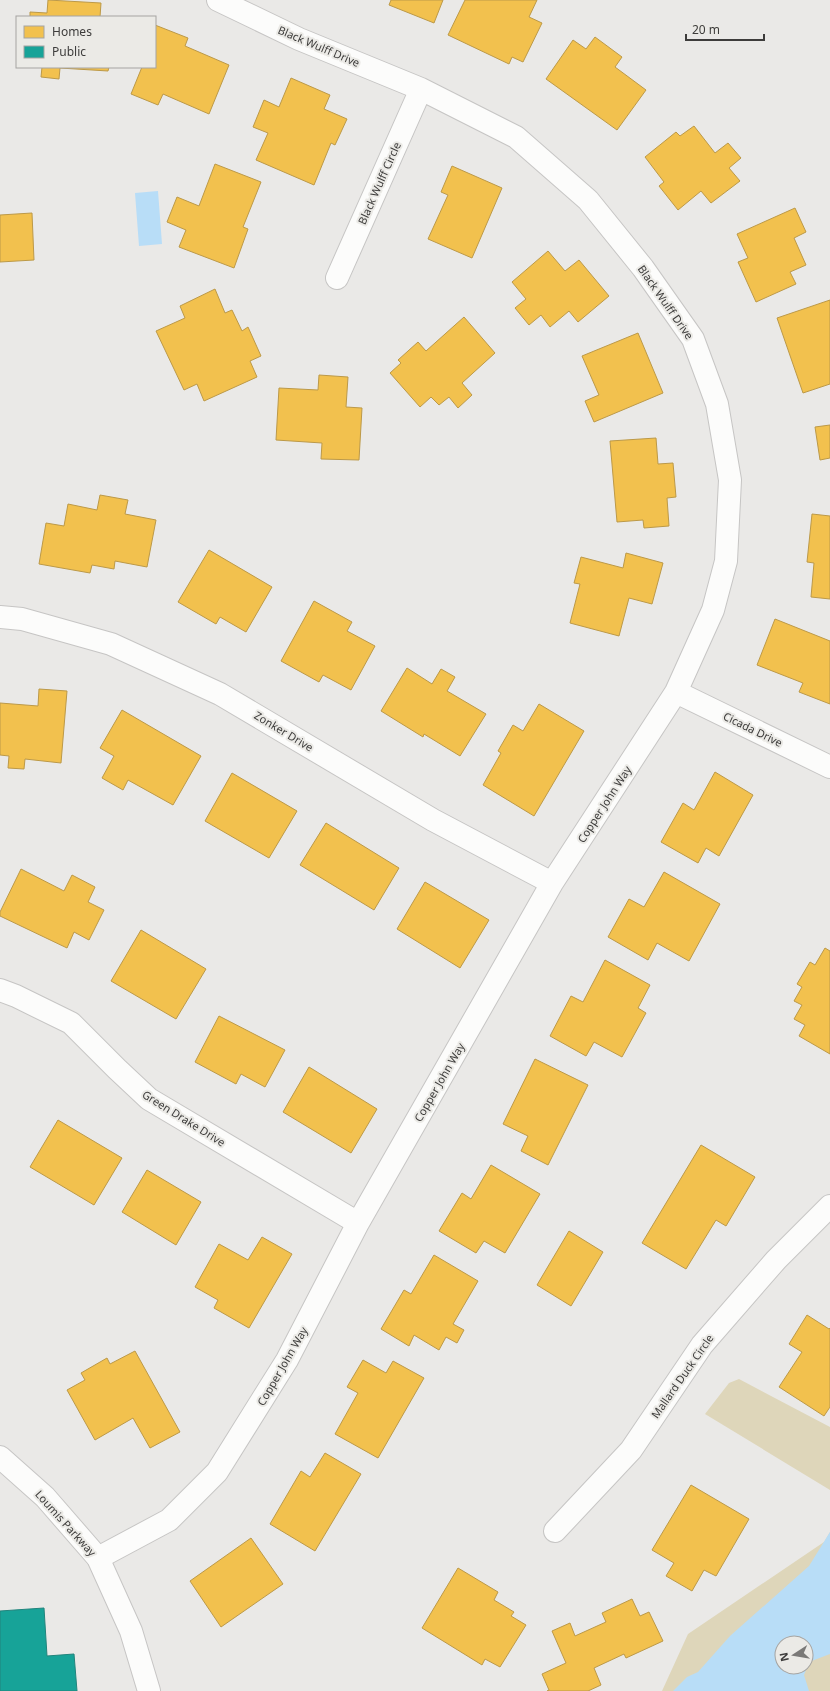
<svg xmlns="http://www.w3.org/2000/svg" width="830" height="1691" font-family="'Noto Sans',sans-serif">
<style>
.green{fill:#ded6ba;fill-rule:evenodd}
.water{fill:#b8ddf7;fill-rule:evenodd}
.homes{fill:#f2c14e;stroke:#bc9948}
.public{fill:#17a398;stroke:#22847c}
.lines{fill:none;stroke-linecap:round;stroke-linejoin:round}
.minor-casing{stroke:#c6c5c4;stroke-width:24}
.tertiary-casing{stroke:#c6c5c4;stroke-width:24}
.minor{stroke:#fcfcfb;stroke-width:22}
.tertiary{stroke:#fcfcfb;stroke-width:22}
.labels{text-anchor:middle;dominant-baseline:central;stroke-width:4;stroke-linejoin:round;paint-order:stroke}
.street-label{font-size:11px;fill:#3d3c3b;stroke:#ebeae6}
</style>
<rect width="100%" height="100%" fill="#eae9e7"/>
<!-- green -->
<path class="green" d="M 739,1379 L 830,1427 L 830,1490 L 705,1414 L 729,1383 Z
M 830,1532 L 830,1691 L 662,1691 L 688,1634 L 824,1542 ZM 782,1643 L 806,1643 L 806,1667 L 782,1667 Z"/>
<!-- water -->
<path class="water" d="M 158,191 L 162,244 L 139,246 L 135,193 Z
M 830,1532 L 830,1654 L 809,1662 L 804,1675 L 809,1691 L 673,1691 L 687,1677 L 698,1672 L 730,1636 L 809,1566 ZM 782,1643 L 806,1643 L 806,1667 L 782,1667 Z"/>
<!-- homes -->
<path class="homes" d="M 48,0 L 101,3 L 100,17 L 30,17 L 30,12 L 47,13 Z
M 391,0 L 443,0 L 434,23 L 389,5 Z
M 465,0 L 537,0 L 529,17 L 542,23 L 523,62 L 512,57 L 509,64 L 448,35 Z
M 155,25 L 188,38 L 185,46 L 229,65 L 209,114 L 163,94 L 158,105 L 131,94 L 142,67 L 155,67 Z
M 595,37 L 622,57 L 615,67 L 646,90 L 617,130 L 546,79 L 573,40 L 586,49 Z
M 42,67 L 109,67 L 108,71 L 60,68 L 59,79 L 41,77 Z
M 291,78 L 330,95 L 324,109 L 347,119 L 335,145 L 331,143 L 314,185 L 256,160 L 268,133 L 253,127 L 264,100 L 279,107 Z
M 694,126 L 715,153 L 728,143 L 741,158 L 729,168 L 740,181 L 711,203 L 701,191 L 678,210 L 659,186 L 664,182 L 645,157 L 676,132 L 680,136 Z
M 215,164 L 261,182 L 243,227 L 248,229 L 234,268 L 179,247 L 186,230 L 167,222 L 177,197 L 199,206 Z
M 452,166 L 502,188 L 472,258 L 428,239 L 448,195 L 441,192 Z
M 795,208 L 806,232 L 794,238 L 806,265 L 790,272 L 796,284 L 756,302 L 738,262 L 748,258 L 737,234 Z
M 32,213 L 34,260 L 0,262 L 0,215 Z
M 548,251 L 565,271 L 579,260 L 609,296 L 578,322 L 569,311 L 550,327 L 541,315 L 529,325 L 515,308 L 526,299 L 512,282 Z
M 215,289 L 225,313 L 232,310 L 242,331 L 248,327 L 261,356 L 250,361 L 257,377 L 204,401 L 197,384 L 184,390 L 156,331 L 185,318 L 180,306 Z
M 830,300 L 830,384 L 803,393 L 777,318 Z
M 464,317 L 495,353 L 462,383 L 472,395 L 458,408 L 449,397 L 439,405 L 431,397 L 420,407 L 390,373 L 401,363 L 398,360 L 418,342 L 426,351 Z
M 638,333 L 663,393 L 594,422 L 585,401 L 599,395 L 582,356 Z
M 319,375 L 348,377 L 346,407 L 362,408 L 359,460 L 321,459 L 322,443 L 276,440 L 279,388 L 318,390 Z
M 830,425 L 830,458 L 820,460 L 815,427 Z
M 656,438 L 658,464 L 673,463 L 676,497 L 667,498 L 669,526 L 644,528 L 643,520 L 617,522 L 610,441 Z
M 100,495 L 128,500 L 125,514 L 156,520 L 147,567 L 115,561 L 114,569 L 92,565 L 90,573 L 39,564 L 46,523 L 64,526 L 68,504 L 97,510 Z
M 812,514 L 830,516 L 830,599 L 811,597 L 814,563 L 807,562 Z
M 209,550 L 272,587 L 246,632 L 220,617 L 216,624 L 178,602 Z
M 626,553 L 663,563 L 652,604 L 629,598 L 619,636 L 570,623 L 580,584 L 574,583 L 581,557 L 623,568 Z
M 314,601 L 352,622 L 347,631 L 375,646 L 351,690 L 323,675 L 319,682 L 281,661 Z
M 775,619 L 830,641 L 830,704 L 799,692 L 803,683 L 757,665 Z
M 407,668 L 432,684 L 441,669 L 455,677 L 447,691 L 486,714 L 460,756 L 424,734 L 423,737 L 381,711 Z
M 39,689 L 67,691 L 61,763 L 25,759 L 24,769 L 8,768 L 9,756 L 0,755 L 0,703 L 38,706 Z
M 539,704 L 584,731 L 534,816 L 483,785 L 501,753 L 498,751 L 513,725 L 523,731 Z
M 122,710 L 201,756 L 173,805 L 128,780 L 123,790 L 102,778 L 114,756 L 100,748 Z
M 715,772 L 753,795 L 719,856 L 706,848 L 698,863 L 661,842 L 683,803 L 694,810 Z
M 232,773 L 297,811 L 269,858 L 205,821 Z
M 326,823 L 399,868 L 374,910 L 300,865 Z
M 21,869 L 64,891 L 72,875 L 95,887 L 88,902 L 104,910 L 89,940 L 74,932 L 67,948 L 0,916 L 0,912 Z
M 664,872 L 720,904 L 689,961 L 657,943 L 648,960 L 608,937 L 629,899 L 644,907 Z
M 425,882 L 489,920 L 460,968 L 397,929 Z
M 141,930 L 206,969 L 176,1019 L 111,981 Z
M 825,948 L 830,951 L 830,1054 L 799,1036 L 805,1025 L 794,1019 L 802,1005 L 794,1001 L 802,987 L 797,984 L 810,962 L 815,965 Z
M 605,960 L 650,985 L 638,1008 L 646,1013 L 622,1057 L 594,1042 L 586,1056 L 550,1036 L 571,996 L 583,1002 Z
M 219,1016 L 285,1050 L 265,1087 L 241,1074 L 236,1084 L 195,1062 Z
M 535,1059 L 588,1085 L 548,1165 L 521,1151 L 528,1136 L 503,1124 Z
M 309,1067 L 377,1109 L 351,1153 L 283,1112 Z
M 58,1120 L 122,1158 L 94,1205 L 30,1167 Z
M 701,1145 L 755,1177 L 726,1226 L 716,1220 L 686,1269 L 642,1243 Z
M 491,1165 L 540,1194 L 505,1253 L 484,1241 L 476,1253 L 439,1231 L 462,1193 L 471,1199 Z
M 147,1170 L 201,1202 L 176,1245 L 122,1212 Z
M 569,1231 L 603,1252 L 571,1306 L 537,1285 Z
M 262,1237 L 292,1254 L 249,1328 L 214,1308 L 218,1300 L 195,1287 L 219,1244 L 248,1260 Z
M 434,1255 L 478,1281 L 453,1324 L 464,1330 L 457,1343 L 446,1337 L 439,1350 L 414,1335 L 409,1346 L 381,1329 L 404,1290 L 411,1294 Z
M 807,1315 L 829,1329 L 830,1328 L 830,1407 L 824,1416 L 779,1387 L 802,1352 L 789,1344 Z
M 135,1351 L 180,1432 L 150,1448 L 133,1418 L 95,1440 L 67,1390 L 85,1380 L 81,1373 L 107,1358 L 110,1364 Z
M 363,1360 L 386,1373 L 393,1361 L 424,1378 L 378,1458 L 335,1434 L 358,1393 L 347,1387 Z
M 325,1453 L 361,1474 L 315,1551 L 270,1524 L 301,1471 L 310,1477 Z
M 691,1485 L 749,1519 L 716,1576 L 704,1570 L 692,1591 L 666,1576 L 674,1563 L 652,1550 Z
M 251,1538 L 283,1584 L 221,1627 L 190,1581 Z
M 458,1568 L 498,1592 L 494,1600 L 514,1612 L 511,1616 L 526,1625 L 500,1667 L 485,1659 L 482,1665 L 422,1628 Z
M 632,1599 L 640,1616 L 649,1612 L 663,1641 L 626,1658 L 624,1654 L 594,1668 L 601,1685 L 588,1691 L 547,1691 L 549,1690 L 542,1674 L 566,1663 L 552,1631 L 570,1623 L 575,1636 L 606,1622 L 602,1613 Z"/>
<!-- public -->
<path class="public" d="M 44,1608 L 47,1656 L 74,1654 L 77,1691 L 0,1691 L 0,1611 Z"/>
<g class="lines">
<!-- minor casing -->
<g class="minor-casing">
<path id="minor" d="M 337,278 L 421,89
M 0,617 L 22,619 L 111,644 L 220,694 L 433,820 L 552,883
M 676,692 L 830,767
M 0,990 L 16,996 L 71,1023 L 117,1069 L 149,1099 L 358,1223
M 555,1531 L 631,1450 L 702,1345 L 776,1260 L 830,1206
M 98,1558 L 169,1520 L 217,1472 L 287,1360 L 358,1223 L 552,883 L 676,692 L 713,610 L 726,561 L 730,480 L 717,404 L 693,339 L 643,268 L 588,200 L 516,137 L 421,89 L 299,39 L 218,0"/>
</g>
<!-- tertiary casing -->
<g class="tertiary-casing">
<path id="tertiary" d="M 0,1457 L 45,1497 L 98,1558 L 131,1631 L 149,1691"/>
</g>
<!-- minor -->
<use href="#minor" class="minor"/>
<!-- tertiary -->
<use href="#tertiary" class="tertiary"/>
</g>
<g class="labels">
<!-- street labels -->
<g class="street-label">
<text transform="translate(319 46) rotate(23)">Black Wulff Drive</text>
<text transform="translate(379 183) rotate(-66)">Black Wulff Circle</text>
<text transform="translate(666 302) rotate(55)">Black Wulff Drive</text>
<text transform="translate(753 729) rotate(26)">Cicada Drive</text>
<text transform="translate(284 731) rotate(31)">Zonker Drive</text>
<text transform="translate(604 804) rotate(-57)">Copper John Way</text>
<text transform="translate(439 1082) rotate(-60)">Copper John Way</text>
<text transform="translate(184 1118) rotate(32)">Green Drake Drive</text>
<text transform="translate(282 1366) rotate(-60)">Copper John Way</text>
<text transform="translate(682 1376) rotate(-55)">Mallard Duck Circle</text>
<text transform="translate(66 1523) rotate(48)">Loumis Parkway</text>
</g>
</g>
<!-- legend -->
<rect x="16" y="16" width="140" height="52" fill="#ebeae6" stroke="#a5a4a2"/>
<rect x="24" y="26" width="20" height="12" fill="#f2c14e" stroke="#a5a4a2"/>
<text x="52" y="36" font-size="12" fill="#3d3c3b">Homes</text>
<rect x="24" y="46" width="20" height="12" fill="#17a398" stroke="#a5a4a2"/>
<text x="52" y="56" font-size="12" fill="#3d3c3b">Public</text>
<!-- north arrow -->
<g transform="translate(794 1655) rotate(258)"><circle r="19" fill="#ebeae6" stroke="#a5a4a2"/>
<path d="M0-3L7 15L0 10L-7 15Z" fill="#7a7977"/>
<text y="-6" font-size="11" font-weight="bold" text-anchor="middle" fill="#3d3c3b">N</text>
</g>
<!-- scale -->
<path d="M686 34v6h78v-6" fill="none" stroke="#3d3c3b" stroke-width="2"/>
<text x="692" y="34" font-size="12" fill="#3d3c3b" stroke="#ebeae6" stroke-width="3" paint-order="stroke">20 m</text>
</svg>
